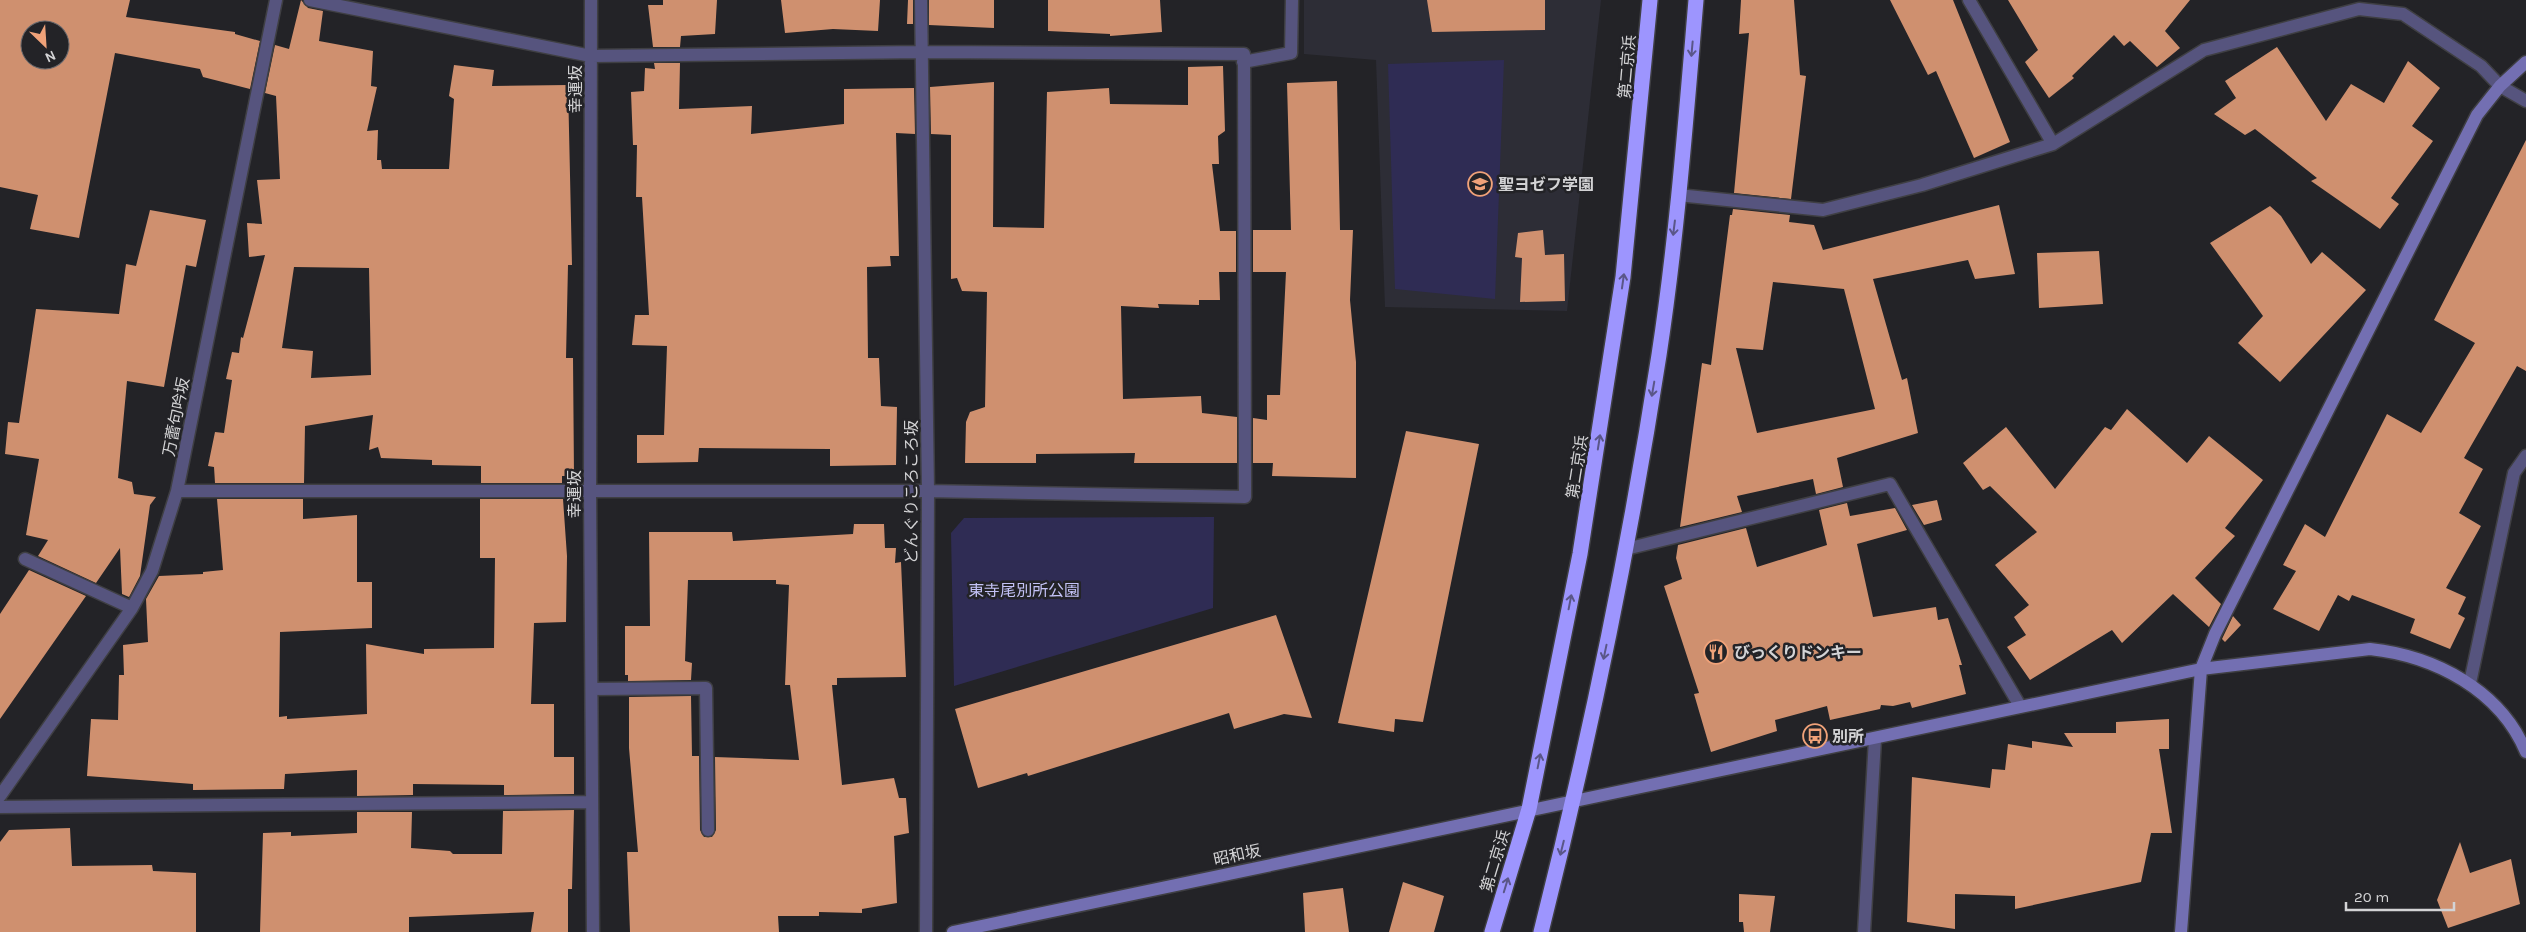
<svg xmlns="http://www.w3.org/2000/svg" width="2526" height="932" font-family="Karla,'Noto Sans JP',sans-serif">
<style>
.built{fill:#2d2d36}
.green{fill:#2f2c54}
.building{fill:#cf906f;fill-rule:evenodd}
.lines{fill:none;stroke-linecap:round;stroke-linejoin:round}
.street-casing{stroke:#3f3f43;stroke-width:15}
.secondary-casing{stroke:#3f3f43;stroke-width:15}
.highway-casing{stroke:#3f3f43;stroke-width:18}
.street{stroke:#56547e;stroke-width:12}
.secondary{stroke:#736fb2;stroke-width:12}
.highway{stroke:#9d95fe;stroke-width:15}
.oneway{stroke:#5a5688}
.labels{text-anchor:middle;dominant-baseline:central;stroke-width:5;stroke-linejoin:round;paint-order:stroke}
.street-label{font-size:16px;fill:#d3d3d5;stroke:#232327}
.poi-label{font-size:16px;font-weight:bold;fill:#d3d3d5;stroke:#232327;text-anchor:start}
.park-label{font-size:16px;fill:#c3c2f6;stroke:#232327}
</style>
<rect width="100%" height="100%" fill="#232327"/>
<!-- built -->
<path class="built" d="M 1304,0 L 1601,0 L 1567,311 L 1385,307 L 1376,60 L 1304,54 Z"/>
<!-- green -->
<path class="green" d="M 1504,60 L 1495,299 L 1395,289 L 1388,64 Z
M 1214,517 L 1213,608 L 954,686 L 951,533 L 964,518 Z"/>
<!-- building -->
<path class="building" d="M 0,0 L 130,0 L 126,17 L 235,32 L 235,34 L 260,41 L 250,89 L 203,77 L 200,69 L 115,53 L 79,238 L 30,229 L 38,195 L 0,187 ZM 30,30 L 60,30 L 60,60 L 30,60 Z
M 301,0 L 308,8 L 323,11 L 319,41 L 373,51 L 371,86 L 377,87 L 367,131 L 378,130 L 377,160 L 381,160 L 382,169 L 449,169 L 454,99 L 449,96 L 454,65 L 494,70 L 492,86 L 568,85 L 572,265 L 568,265 L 566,358 L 573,358 L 574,476 L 562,476 L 562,483 L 481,483 L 481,466 L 432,465 L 432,460 L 381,458 L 378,447 L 369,450 L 373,415 L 305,426 L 304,483 L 215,483 L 214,467 L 208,466 L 215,432 L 224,433 L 232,380 L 226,379 L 232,352 L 239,353 L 241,337 L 243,338 L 265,255 L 249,257 L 247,223 L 262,224 L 257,180 L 280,179 L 276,96 L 265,93 L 275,45 L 289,49 ZM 294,267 L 369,268 L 371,375 L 311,378 L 313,351 L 282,348 Z
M 663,0 L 717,0 L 715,34 L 681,36 L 680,47 L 653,47 L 648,5 L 663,5 Z
M 781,0 L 880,0 L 878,31 L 833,29 L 785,33 Z
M 908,0 L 913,0 L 913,24 L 907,24 Z
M 929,0 L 994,0 L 994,28 L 929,25 Z
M 1048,0 L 1160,0 L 1162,32 L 1110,36 L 1110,34 L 1048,31 Z
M 1427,0 L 1545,0 L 1545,30 L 1432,32 Z
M 1741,0 L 1794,0 L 1800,75 L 1806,76 L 1791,199 L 1734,193 L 1749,33 L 1739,34 Z
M 1890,0 L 1953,0 L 2010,142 L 1974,158 L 1936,71 L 1928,75 Z
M 2008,0 L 2190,0 L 2165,31 L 2180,48 L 2157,67 L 2130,41 L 2124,46 L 2114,35 L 2072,76 L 2074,78 L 2049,98 L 2025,62 L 2038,50 Z
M 2277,47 L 2326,121 L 2351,84 L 2384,103 L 2408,61 L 2440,88 L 2412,126 L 2433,141 L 2391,198 L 2399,204 L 2380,229 L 2311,181 L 2317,178 L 2255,129 L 2245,135 L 2214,114 L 2236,98 L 2225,81 Z
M 654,63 L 680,63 L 679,109 L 752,106 L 751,134 L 844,124 L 844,89 L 914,88 L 915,134 L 896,133 L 899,256 L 890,256 L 891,266 L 867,267 L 868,358 L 879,358 L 881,406 L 897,407 L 896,465 L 830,466 L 830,449 L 699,448 L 698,462 L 637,463 L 637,435 L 664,435 L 667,346 L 632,345 L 635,315 L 649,315 L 642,197 L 636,197 L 637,145 L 633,145 L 631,92 L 644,91 L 645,68 L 655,69 Z
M 1223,66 L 1225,131 L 1218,136 L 1219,164 L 1212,164 L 1220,231 L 1236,231 L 1236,272 L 1219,272 L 1220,300 L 1199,300 L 1199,305 L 1158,304 L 1159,308 L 1121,306 L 1123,399 L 1201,396 L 1202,413 L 1237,417 L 1237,463 L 1134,463 L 1135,453 L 1036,454 L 1036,463 L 965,463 L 966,422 L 970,412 L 985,407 L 987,292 L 962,291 L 957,278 L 951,279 L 951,135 L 931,134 L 930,87 L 994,82 L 993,227 L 1044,228 L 1047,92 L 1109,88 L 1110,104 L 1188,105 L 1188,67 Z
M 1337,81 L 1340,230 L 1353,230 L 1350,300 L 1356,362 L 1356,478 L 1272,476 L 1273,463 L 1253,463 L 1253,418 L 1267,420 L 1267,395 L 1280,395 L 1286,272 L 1253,272 L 1253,230 L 1291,230 L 1287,83 Z
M 2526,140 L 2526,371 L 2517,366 L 2464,458 L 2483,469 L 2459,513 L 2481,526 L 2446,588 L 2466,597 L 2458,614 L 2465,618 L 2450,649 L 2410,633 L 2415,619 L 2352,595 L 2349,601 L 2338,595 L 2319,631 L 2273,609 L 2296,571 L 2283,565 L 2305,524 L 2325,537 L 2387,414 L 2421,433 L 2475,343 L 2434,320 Z
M 1999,205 L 2015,274 L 1975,279 L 1968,260 L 1873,279 L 1902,380 L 1907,378 L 1918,433 L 1837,458 L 1843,487 L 1816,494 L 1813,479 L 1737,496 L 1742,512 L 1680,527 L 1702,363 L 1711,365 L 1730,215 L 1732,215 L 1733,209 L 1790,215 L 1789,222 L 1814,225 L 1823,250 ZM 1773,282 L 1844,289 L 1875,409 L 1757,433 L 1736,348 L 1763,350 Z
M 2270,206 L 2281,216 L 2311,264 L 2322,252 L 2366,290 L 2280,382 L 2238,343 L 2263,316 L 2210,243 Z
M 150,210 L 206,220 L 196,267 L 186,265 L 164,387 L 127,381 L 118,478 L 132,482 L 134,494 L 156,497 L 150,505 L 140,576 L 129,597 L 122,594 L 120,548 L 96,583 L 38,556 L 48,540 L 26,535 L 39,459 L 5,454 L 8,422 L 19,423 L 36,309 L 119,314 L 126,264 L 136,266 Z
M 1543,230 L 1545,255 L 1564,254 L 1565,301 L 1520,302 L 1522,258 L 1515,257 L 1518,233 Z
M 2099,251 L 2103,304 L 2039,308 L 2037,253 Z
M 2127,409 L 2187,463 L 2209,436 L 2263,480 L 2225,528 L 2235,536 L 2195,578 L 2221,604 L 2209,627 L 2173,594 L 2122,643 L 2112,630 L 2030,680 L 2007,647 L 2026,635 L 2014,617 L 2029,605 L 1995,565 L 2037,532 L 1990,486 L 1983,490 L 1963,463 L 2006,427 L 2055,489 L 2105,427 L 2111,430 Z
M 1406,431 L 1479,444 L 1423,722 L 1395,719 L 1394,732 L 1338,723 Z
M 217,499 L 303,499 L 303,519 L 357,515 L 357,582 L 372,582 L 372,628 L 280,632 L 279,717 L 287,716 L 287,719 L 367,714 L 366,644 L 424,654 L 424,649 L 494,648 L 495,558 L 480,558 L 480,499 L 563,499 L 567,556 L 566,622 L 534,623 L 531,704 L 554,704 L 554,757 L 574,757 L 574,794 L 504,795 L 504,785 L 413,784 L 413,795 L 357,796 L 357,770 L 285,774 L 284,789 L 193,790 L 193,784 L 87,776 L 91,719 L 118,720 L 119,675 L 124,675 L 123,645 L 148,642 L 146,599 L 159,576 L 203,574 L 203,572 L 223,570 Z
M 1937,500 L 1942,520 L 1924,525 L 1912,505 Z
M 1847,503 L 1850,516 L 1895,508 L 1907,530 L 1857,544 L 1873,617 L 1936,607 L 1938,620 L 1948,618 L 1962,665 L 1959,665 L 1966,694 L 1912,708 L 1910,702 L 1893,706 L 1881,705 L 1880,709 L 1830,720 L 1827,706 L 1775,720 L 1777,731 L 1711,752 L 1694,694 L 1699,693 L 1664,586 L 1682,579 L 1676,558 L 1678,545 L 1746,528 L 1757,567 L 1827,545 L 1819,510 Z
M 854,524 L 884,524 L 885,548 L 896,548 L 895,563 L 901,562 L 906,677 L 837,678 L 837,685 L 832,685 L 842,785 L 894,778 L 899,798 L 906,798 L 909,833 L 894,836 L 897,903 L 862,909 L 862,913 L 819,912 L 819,916 L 778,916 L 779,932 L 630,932 L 627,852 L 638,852 L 629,748 L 629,697 L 691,696 L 692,756 L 699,756 L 700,830 L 704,837 L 712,837 L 716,830 L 715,757 L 799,760 L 790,685 L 785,685 L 789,585 L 776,584 L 776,580 L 688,580 L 685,661 L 692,663 L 691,680 L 628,681 L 628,675 L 625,675 L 625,626 L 650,626 L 649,532 L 732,532 L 733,541 L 853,534 Z
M 29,570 L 86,596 L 0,719 L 0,614 Z
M 1276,615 L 1312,718 L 1284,714 L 1234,729 L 1229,713 L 1028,776 L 1027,773 L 978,788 L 955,709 Z
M 2233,616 L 2241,625 L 2225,642 L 2222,639 Z
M 2169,719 L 2169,749 L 2159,749 L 2172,833 L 2151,833 L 2141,882 L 2015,909 L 2015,896 L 1955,894 L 1955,929 L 1907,922 L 1912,777 L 1990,788 L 1992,769 L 2005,770 L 2008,744 L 2032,748 L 2032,741 L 2073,747 L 2064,733 L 2116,733 L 2116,722 Z
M 574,810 L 572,889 L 568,889 L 568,932 L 531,932 L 534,912 L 409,917 L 409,932 L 260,932 L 263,833 L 291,832 L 291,836 L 357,833 L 357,812 L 412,812 L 411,848 L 450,851 L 453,854 L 502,854 L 503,811 Z
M 70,828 L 72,866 L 152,865 L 153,871 L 196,873 L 196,932 L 0,932 L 0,842 L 9,830 Z
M 2460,842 L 2470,873 L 2511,859 L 2520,904 L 2448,928 L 2437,900 Z
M 1403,882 L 1444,896 L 1434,932 L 1389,932 Z
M 1343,888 L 1349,932 L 1305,932 L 1303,893 Z
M 1739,894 L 1775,896 L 1770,932 L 1744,932 L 1743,922 L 1739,922 Z"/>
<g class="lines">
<!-- street casing -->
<g class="street-casing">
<path id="street" d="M 591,0 L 590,490 L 593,932
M 921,0 L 928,491 L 926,932
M 1969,0 L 2053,144
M 1243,62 L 1291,53 L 1292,0
M 1678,195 L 1823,210 L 1922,185 L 2053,144 L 2204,50 L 2359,9 L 2403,14 L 2481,66 L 2500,86 L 2526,101
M 177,491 L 928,491 L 1245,497 L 1244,54 L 921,52 L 591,56 L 310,0
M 1626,549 L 1890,484 L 2020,706
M 25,559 L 132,608
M 2470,683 L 2514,473 L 2526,456
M 592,689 L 706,688 L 708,830
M 0,796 L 132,608 L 152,571 L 177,491 L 276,0
M 0,807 L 592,802
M 1864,932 L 1875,739"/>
</g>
<!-- secondary casing -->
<g class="secondary-casing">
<path id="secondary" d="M 953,932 L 2201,669 L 2370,649 C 2435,656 2500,690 2526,752
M 2181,932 L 2201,669 L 2215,634 L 2477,115 L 2500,86 L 2526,62"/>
</g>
<!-- highway casing -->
<g class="highway-casing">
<path id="highway" d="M 1492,932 L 1529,809 L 1580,554 L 1623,277 L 1650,0
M 1541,932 C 1589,742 1629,549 1659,355 C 1677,237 1686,118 1696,0"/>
</g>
<!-- street -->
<use href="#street" class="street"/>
<!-- secondary -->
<use href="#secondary" class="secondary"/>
<!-- highway -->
<use href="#highway" class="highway"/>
</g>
<!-- one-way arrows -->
<defs><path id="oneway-shaft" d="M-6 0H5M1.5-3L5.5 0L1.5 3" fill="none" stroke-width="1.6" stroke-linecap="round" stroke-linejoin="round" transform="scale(1.25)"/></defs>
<g class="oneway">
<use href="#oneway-shaft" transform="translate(1692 49) rotate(95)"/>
<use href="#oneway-shaft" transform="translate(1674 228) rotate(97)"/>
<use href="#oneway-shaft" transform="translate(1623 281) rotate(-82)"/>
<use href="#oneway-shaft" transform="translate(1653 389) rotate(100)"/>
<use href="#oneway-shaft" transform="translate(1599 442) rotate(-81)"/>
<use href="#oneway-shaft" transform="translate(1570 602) rotate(-79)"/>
<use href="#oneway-shaft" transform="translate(1605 652) rotate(102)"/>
<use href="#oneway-shaft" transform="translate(1539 761) rotate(-79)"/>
<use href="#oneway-shaft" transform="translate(1562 848) rotate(104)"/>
<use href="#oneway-shaft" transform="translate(1506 885) rotate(-73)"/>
</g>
<!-- icons -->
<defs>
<g id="school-ring" transform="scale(1.25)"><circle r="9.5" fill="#232327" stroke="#f0a279" stroke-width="1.5"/><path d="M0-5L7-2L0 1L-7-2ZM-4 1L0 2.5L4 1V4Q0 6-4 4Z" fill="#f0a279"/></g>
<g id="restaurant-ring" transform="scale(1.25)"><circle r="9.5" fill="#232327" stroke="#f0a279" stroke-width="1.5"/><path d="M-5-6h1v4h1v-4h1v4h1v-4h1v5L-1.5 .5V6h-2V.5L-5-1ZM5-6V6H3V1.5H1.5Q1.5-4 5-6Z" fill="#f0a279"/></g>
<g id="bus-ring" transform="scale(1.25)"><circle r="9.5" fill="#232327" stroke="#f0a279" stroke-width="1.5"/><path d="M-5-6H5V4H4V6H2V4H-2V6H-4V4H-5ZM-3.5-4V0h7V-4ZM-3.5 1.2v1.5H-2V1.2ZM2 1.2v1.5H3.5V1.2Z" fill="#f0a279"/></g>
</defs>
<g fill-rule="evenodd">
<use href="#school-ring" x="1480" y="184"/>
<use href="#restaurant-ring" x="1716" y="652"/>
<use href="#bus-ring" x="1815" y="736"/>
</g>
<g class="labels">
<!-- street labels -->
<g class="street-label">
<text transform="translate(1627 67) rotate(-85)">第二京浜</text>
<text transform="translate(575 89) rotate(-90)">幸運坂</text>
<text transform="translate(176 417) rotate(-79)">万蕾句吟坂</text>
<text transform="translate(1577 467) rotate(-81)">第二京浜</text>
<text transform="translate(911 492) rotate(-90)">どんぐりころころ坂</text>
<text transform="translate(574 494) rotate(-90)">幸運坂</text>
<text transform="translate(1237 855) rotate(-12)">昭和坂</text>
<text transform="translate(1495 861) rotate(-73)">第二京浜</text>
</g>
<!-- poi labels -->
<g class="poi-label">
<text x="1498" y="184">聖ヨゼフ学園</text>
<text x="1734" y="652">びっくりドンキー</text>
<text x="1832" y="736">別所</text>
</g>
<!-- park labels -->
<g class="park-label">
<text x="1024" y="590">東寺尾別所公園</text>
</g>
</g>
<!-- north arrow -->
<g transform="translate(45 45) rotate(155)"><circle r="24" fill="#232327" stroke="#69696d"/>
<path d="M0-4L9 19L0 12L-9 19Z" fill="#f0a279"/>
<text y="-8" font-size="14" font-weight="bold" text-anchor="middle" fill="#d3d3d5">N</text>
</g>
<!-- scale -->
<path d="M2346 902v8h108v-8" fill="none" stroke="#d3d3d5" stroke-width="2.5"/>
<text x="2354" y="902" font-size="15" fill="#d3d3d5" stroke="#232327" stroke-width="4" paint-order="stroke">20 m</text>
</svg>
